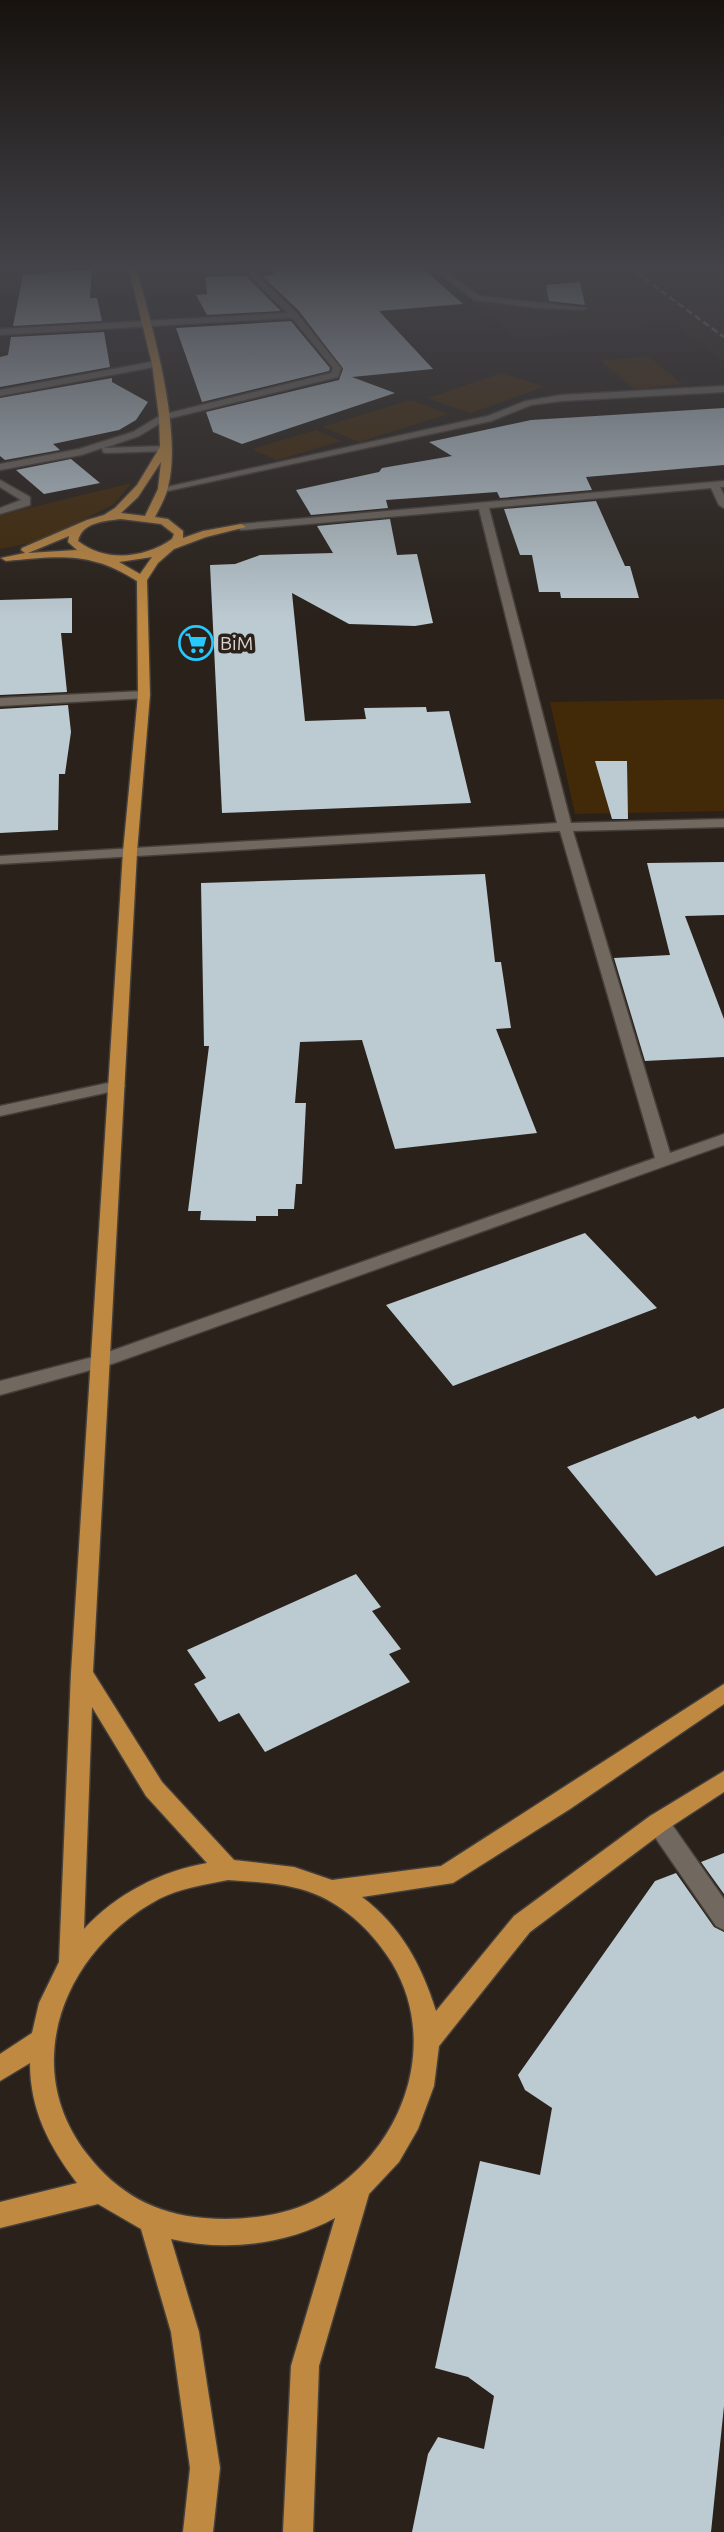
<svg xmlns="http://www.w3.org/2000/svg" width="724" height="2532" font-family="Ubuntu,sans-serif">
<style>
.built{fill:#33271b}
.green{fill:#422908}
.building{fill:#bccad1}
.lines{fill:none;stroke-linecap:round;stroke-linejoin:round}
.minor-casing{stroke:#453f3a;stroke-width:3}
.major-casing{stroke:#453f3a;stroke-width:3}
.minor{fill:#71685f;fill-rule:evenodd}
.major{fill:#bf8942;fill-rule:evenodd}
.rail{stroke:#7c766f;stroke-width:2.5;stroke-dasharray:7 3.5;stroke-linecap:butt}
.labels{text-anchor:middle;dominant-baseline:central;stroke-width:7;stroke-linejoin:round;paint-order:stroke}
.far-poi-label{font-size:19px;fill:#d9d4cf;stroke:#29211a;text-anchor:start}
</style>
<rect width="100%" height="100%" fill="#29211a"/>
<!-- built -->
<path class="built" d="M 433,266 L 724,266 L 724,361 L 674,324 L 515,339 Z"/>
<!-- green -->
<path class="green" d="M 648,356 L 682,384 L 634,389 L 601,361 Z
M 502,373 L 545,387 L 470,413 L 428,398 Z
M 411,400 L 448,414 L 359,442 L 322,427 Z
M 316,430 L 341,441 L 277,460 L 252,449 Z
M 132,483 L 113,505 L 39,541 L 0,549 L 0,515 Z
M 724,699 L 724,811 L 575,814 L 550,702 Z"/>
<!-- building -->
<path class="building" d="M 267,266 L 420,266 L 463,304 L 379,311 L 433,369 L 352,377 L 395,393 L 242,444 L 213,432 L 206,412 L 339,380 L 343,369 L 299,311 L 262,276 L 275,275 Z
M 92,269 L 90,298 L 97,298 L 102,321 L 13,326 L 23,275 Z
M 246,276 L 281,311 L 207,315 L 196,295 L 207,294 L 205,277 Z
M 580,282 L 585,305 L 549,301 L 546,285 Z
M 291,321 L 330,368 L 329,371 L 202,402 L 176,328 Z
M 104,332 L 110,367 L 0,387 L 0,357 L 8,355 L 11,337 Z
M 112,378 L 112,382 L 148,402 L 136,420 L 119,430 L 53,444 L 60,450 L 5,460 L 0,456 L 0,398 Z
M 724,408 L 724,465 L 586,477 L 592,490 L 500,498 L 497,492 L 386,500 L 388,508 L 311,515 L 296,490 L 379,472 L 382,468 L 452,456 L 429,442 L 531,420 Z
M 71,459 L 100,483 L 44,494 L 16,470 Z
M 596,501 L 625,566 L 630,566 L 639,598 L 561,598 L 560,592 L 539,592 L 532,555 L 520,555 L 504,509 Z
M 390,519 L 397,555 L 417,554 L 433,623 L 415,626 L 349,624 L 292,593 L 305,721 L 366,719 L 364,708 L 426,707 L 427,712 L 449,711 L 471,803 L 222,813 L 210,565 L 235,564 L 260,555 L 333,553 L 317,526 Z
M 72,598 L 72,633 L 61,633 L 67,692 L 0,695 L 0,600 Z
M 68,705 L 71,732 L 65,774 L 59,774 L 58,830 L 0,833 L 0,709 Z
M 595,761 L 627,761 L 628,819 L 612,819 Z
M 724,862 L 724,915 L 685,916 L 724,1019 L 724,1057 L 645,1061 L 614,958 L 670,955 L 647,863 Z
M 485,874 L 495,962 L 501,962 L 511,1028 L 496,1029 L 537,1133 L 395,1149 L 362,1040 L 300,1042 L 295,1103 L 306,1103 L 302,1184 L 296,1184 L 294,1209 L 278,1209 L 278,1216 L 256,1216 L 256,1221 L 200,1220 L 201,1211 L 188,1211 L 209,1046 L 204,1046 L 201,883 Z
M 585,1233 L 657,1308 L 453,1386 L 386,1305 Z
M 724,1408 L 724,1546 L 656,1576 L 567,1467 L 695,1416 L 698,1419 Z
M 356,1574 L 381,1607 L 372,1611 L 401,1649 L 389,1654 L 410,1682 L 265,1752 L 239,1713 L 219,1722 L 194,1684 L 206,1678 L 187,1650 Z
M 724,1853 L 724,1894 L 701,1862 Z
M 676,1873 L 714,1927 L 724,1932 L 724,2406 L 711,2532 L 412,2532 L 428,2454 L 438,2437 L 484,2449 L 494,2396 L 468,2377 L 435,2368 L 480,2161 L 540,2175 L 552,2108 L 525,2090 L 518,2075 L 655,1881 Z"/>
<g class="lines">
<!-- minor casing -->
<g class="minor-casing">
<path id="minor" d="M 0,266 L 29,266 L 0,270 Z
M 240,266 L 248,266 L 297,313 L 341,368 L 338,377 L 167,419 L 139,436 L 104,448 L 164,446 L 167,447 L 167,451 L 106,453 L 103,452 L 102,448 L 81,455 L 0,470 L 0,464 L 79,449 L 133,432 L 161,415 L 331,373 L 333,368 L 292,318 L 0,335 L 0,329 L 287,313 Z
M 430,266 L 439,266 L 479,296 L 587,308 L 583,310 L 537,308 L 474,300 Z
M 156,361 L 159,362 L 159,366 L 0,396 L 0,390 Z
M 724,386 L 724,392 L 561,401 L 531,405 L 491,421 L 163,492 L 158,489 L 488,416 L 526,401 L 561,395 Z
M 0,480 L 30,497 L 30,505 L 0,514 L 0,508 L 21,500 L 0,487 Z
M 724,481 L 724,487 L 720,487 L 724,495 L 724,508 L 719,505 L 711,488 L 489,508 L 571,823 L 724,819 L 724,827 L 573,831 L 670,1153 L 724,1134 L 724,1145 L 109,1365 L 0,1395 L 0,1381 L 97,1356 L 655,1158 L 560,831 L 0,864 L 0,856 L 557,823 L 479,509 L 241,530 L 236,527 L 241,524 Z
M 144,691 L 150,695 L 148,698 L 0,706 L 0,698 Z
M 117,1081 L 123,1083 L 125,1086 L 123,1089 L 0,1116 L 0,1106 Z
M 658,1813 L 666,1816 L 724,1899 L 724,1930 L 716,1926 L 650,1830 L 647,1823 L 650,1816 Z"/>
</g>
<!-- major casing -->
<g class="major-casing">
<path id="major" d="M 128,266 L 136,266 C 151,324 183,429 168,487 C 166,497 160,507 155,517 L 168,519 L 183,531 L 183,538 L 203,531 L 241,524 L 246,527 L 206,537 L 174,549 L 158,563 L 147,580 L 150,695 L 137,852 L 93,1672 L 162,1782 L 234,1860 L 294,1867 L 332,1880 L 441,1866 L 724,1684 L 724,1704 L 570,1809 L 453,1883 L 362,1897 C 401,1926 422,1966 436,2011 L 514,1916 L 650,1816 L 724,1771 L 724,1792 L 666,1830 L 530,1932 L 439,2046 L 434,2086 L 418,2129 L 399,2162 L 369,2194 L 319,2366 L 313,2532 L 283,2532 L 291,2366 L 335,2218 C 285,2245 226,2252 171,2239 L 199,2332 L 220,2468 L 213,2532 L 183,2532 L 190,2468 L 171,2332 L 141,2229 L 98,2204 L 0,2228 L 0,2202 L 77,2183 C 49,2146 30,2110 30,2063 L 0,2081 L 0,2054 L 32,2033 L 39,2003 L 59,1962 L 71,1673 L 123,852 L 138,695 L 137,581 C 91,551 58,556 6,561 L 1,558 L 25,553 L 21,550 L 22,548 L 87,520 L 104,515 L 115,508 L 137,485 L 160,447 L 159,417 L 152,364 ZM 161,462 L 158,489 L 145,516 L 121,513 L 138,497 ZM 121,519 L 161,524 L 174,534 L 172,539 C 145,558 106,563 78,541 C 82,522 105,521 121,519 ZM 69,536 L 68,542 L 77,550 L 28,553 ZM 152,557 L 140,574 L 119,562 ZM 92,1707 L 146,1796 L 207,1863 C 161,1871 116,1894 84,1929 ZM 228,1880 C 257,1882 288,1883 315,1894 C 347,1907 374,1934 392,1963 C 443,2048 399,2158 313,2201 C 281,2217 239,2221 204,2218 C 155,2214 117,2193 87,2154 C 17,2064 66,1949 159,1899 C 181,1888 204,1885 228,1880 Z"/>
</g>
<!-- minor -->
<use href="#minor" class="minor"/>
<!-- major -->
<use href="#major" class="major"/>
<!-- rail -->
<path class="rail" d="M 627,266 L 724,337"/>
</g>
<!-- sky -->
<linearGradient id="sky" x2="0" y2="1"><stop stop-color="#17120e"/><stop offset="0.43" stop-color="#434349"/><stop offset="1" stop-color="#434349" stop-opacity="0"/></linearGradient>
<rect width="724" height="620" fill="url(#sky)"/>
<!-- icons -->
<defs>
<g id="supermarket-ring" transform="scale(1.75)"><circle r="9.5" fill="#29211a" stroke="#26c9fe" stroke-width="1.5"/><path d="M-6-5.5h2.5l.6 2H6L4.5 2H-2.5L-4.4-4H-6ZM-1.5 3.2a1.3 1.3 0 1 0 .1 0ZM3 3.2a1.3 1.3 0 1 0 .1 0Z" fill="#26c9fe"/></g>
</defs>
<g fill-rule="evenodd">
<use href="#supermarket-ring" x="196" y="643"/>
</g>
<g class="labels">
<!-- far-poi labels -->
<g class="far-poi-label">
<text x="220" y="643">BiM</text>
</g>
</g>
</svg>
